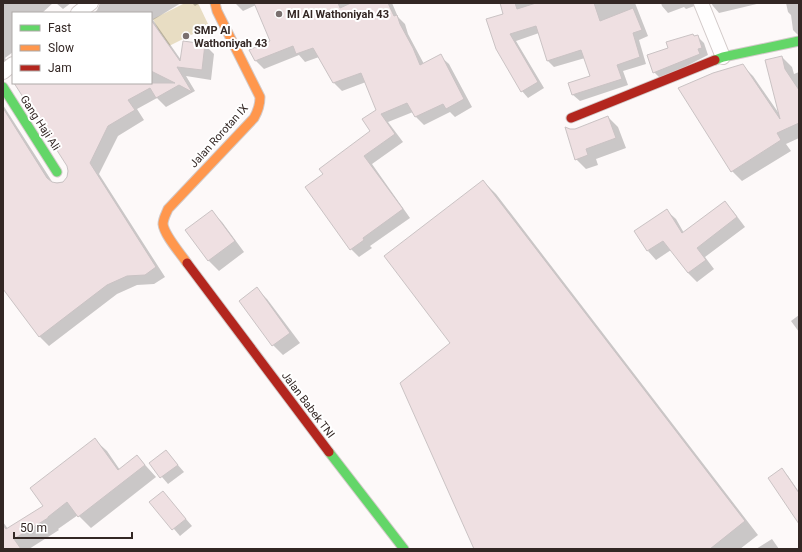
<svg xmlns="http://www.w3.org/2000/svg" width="802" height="552" font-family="Roboto,sans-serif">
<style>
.green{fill:#e8ddc3}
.shadow{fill:#0003}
.building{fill:#efe0e2;stroke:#cac3c4}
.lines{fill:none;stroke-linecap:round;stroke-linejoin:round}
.street-casing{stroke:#d2cac9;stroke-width:16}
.fast-casing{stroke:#d2cac9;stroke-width:11}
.slow-casing{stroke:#d2cac9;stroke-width:11}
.jam-casing{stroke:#d2cac9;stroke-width:11}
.street{stroke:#fffefe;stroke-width:14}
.fast{stroke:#63d668;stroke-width:9}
.slow{stroke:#ff974d;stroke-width:9}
.jam{stroke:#b3261e;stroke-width:9}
.poi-dot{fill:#7a706f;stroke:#fff;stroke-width:1.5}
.labels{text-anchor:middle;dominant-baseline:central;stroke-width:4;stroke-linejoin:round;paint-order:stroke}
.poi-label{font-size:11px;font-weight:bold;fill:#332724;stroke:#fff;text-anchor:start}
.street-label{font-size:11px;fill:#332724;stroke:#fff}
</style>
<rect width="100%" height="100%" fill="#fdf9f9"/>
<!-- green -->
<path class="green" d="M 185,3 L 198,3 L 209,26 L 167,47 L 153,19 Z"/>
<!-- shadow -->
<path class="shadow" d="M 3,3 L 53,3 L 42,13 L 13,13 L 13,52 L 5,58 L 11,67 L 3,75 Z
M 56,3 L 71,3 L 63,9 Z
M 100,3 L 181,3 L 153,20 L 181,60 L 205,45 L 214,54 L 211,80 L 186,76 L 195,91 L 166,107 L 157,98 L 137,109 L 144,120 L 118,136 L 99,174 L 165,277 L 154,284 L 137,285 L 117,294 L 49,346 L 40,337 L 3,288 L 3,105 L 53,183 L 64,182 L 68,177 L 69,172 L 68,165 L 15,83 L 151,83 L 151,13 L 94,13 L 97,10 Z
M 192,3 L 200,3 L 195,6 Z
M 235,3 L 392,3 L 398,17 L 405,24 L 408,34 L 424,64 L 440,56 L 449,64 L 472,107 L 455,117 L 450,112 L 424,125 L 416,117 L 413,112 L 388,122 L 403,142 L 372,164 L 410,218 L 370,246 L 372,248 L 359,257 L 351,249 L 324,174 L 372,131 L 377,110 L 366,82 L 342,91 L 334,83 L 319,57 L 305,62 L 299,55 L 264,69 L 256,61 L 250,50 L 272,41 L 256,5 L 243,11 Z
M 501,3 L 635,3 L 648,36 L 639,40 L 646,64 L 623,71 L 628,85 L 580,101 L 573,95 L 569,83 L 591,76 L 585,58 L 554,67 L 547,60 L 539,33 L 516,41 L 544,88 L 528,98 L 522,91 Z
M 661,3 L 703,3 L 686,9 L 684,7 L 668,13 L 662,6 Z
M 711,3 L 761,3 L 719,13 L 713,6 Z
M 786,3 L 799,3 L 799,36 L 793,30 L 791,15 L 788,12 Z
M 697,36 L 704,43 L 708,55 L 661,79 L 654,72 L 669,49 Z
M 782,57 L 792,67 L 794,74 L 799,72 L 799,138 L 786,144 L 791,151 L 742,181 L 732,171 L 679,88 L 743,66 L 753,76 L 780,115 Z
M 608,117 L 618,127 L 626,148 L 596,159 L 598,165 L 586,169 L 576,159 L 576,130 Z
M 483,181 L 496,194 L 758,535 L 740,549 L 475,549 L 452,344 Z
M 724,202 L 733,211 L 745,227 L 705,257 L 714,269 L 697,282 L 688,273 L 671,250 L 656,260 L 648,251 L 667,211 L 676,219 L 684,233 Z
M 212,212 L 222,222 L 244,252 L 219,271 L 209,261 L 186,231 Z
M 257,289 L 267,299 L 300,343 L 283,355 L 273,345 L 240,301 Z
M 799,315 L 799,332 L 791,321 Z
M 95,440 L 107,451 L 120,470 L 137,456 L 156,477 L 91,528 L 78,515 L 58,529 L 59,530 L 29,549 L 3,549 L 3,522 L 8,529 L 45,506 Z
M 166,451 L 184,472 L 168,484 L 150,463 Z
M 782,470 L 788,476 L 799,492 L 799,522 Z
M 163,492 L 192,526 L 180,536 L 151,502 Z
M 772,539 L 779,549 L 756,549 Z"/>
<!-- building -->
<path class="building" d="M 254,3 L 338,3 L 340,8 L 351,3 L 388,3 L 394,16 L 397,15 L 400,24 L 413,48 L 420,65 L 441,54 L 464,99 L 446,109 L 443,104 L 415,117 L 407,103 L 381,114 L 395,134 L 364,156 L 403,209 L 363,238 L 364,240 L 350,250 L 305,187 L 323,174 L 319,169 L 370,131 L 362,119 L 376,110 L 361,73 L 333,83 L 313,48 L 296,54 L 293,46 L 255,61 L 249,50 L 270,41 Z
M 500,3 L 515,3 L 517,9 L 536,3 L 594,3 L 600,21 L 633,8 L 642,30 L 633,33 L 640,57 L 617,65 L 622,79 L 572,95 L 568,83 L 590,76 L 581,50 L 547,61 L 536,26 L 510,34 L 538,82 L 521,92 L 496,49 L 486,19 L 503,14 Z
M 151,20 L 180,61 L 183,41 L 205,44 L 202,70 L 177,67 L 192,92 L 179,85 L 156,98 L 150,88 L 128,100 L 135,110 L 108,126 L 90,163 L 156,267 L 145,275 L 127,276 L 107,285 L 39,337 L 3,289 L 3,108 L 47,178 L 52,182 L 57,183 L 63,182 L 67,177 L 68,171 L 67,166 L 14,83 L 175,83 L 151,71 Z
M 693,34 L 694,36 L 698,35 L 702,48 L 698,49 L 700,54 L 653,73 L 647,55 L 668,48 L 666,42 Z
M 782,56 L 785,69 L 799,90 L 799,123 L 777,133 L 781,140 L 731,172 L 678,88 L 713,73 L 743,64 L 780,119 L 765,60 Z
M 608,116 L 616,138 L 586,149 L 588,155 L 575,160 L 565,127 L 570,129 L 575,129 Z
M 483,180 L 745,521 L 710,549 L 474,549 L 400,383 L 450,343 L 384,256 Z
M 725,201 L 737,217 L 697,248 L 706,260 L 688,273 L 663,241 L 647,251 L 634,231 L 667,209 L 682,233 Z
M 212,210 L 235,241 L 208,261 L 185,230 Z
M 257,287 L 290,333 L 272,346 L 239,301 Z
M 95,438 L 118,470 L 137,455 L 145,465 L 78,517 L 67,502 L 48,517 L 48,518 L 14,539 L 21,549 L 3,549 L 3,525 L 6,529 L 43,506 L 30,488 Z
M 166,450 L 178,465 L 160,478 L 149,463 Z
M 782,468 L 799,493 L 799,524 L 768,478 Z
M 163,491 L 186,519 L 172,530 L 149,502 Z"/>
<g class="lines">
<!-- street casing -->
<g class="street-casing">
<path id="street" d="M 701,3 L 723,57
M 78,13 L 91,3
M 3,72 L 13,64"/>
</g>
<!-- fast casing -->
<g class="fast-casing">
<path id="fast" d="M 715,60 L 723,57 L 799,41
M 3,87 L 57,172
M 329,452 L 404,549"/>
</g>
<!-- slow casing -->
<g class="slow-casing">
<path id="slow" d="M 187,263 C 181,254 164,235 163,224 C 163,219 166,214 168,209 L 254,118 C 258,111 260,105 260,97 L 217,11 L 215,3"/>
</g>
<!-- jam casing -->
<g class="jam-casing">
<path id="jam" d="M 571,118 L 715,60
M 187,263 L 329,452"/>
</g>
<!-- street -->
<use href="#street" class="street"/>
<!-- fast -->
<use href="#fast" class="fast"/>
<!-- slow -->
<use href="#slow" class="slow"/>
<!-- jam -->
<use href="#jam" class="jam"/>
</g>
<!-- markers -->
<g class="poi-dot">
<circle cx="279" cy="14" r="4"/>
<circle cx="186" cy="36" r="4"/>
</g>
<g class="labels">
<!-- poi labels -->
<g class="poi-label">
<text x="287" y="14">MI Al Wathoniyah 43</text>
<text x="194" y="30">SMP Al<tspan x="194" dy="13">Wathoniyah 43</tspan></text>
</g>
<!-- street labels -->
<g class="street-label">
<text transform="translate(40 123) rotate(57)">Gang Haji Ali</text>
<text transform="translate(219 136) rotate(-48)">Jalan Rorotan IX</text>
<text transform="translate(308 405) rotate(53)">Jalan Babek TNI</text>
</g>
</g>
<!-- border -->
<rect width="802" height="552" fill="none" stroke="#332724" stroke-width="8"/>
<!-- legend -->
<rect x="12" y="12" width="140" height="72" fill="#ffffff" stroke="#ada9a7"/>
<rect x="20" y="25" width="20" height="6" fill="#63d668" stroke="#ada9a7"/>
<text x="48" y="32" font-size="12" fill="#332724">Fast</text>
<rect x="20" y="45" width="20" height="6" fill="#ff974d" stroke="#ada9a7"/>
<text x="48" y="52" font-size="12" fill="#332724">Slow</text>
<rect x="20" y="65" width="20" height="6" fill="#b3261e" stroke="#ada9a7"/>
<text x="48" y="72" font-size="12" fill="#332724">Jam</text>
<!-- scale -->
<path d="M14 532v6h118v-6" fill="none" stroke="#332724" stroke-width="2"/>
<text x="20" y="532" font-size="12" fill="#332724" stroke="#ffffff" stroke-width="3" paint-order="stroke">50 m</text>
</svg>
